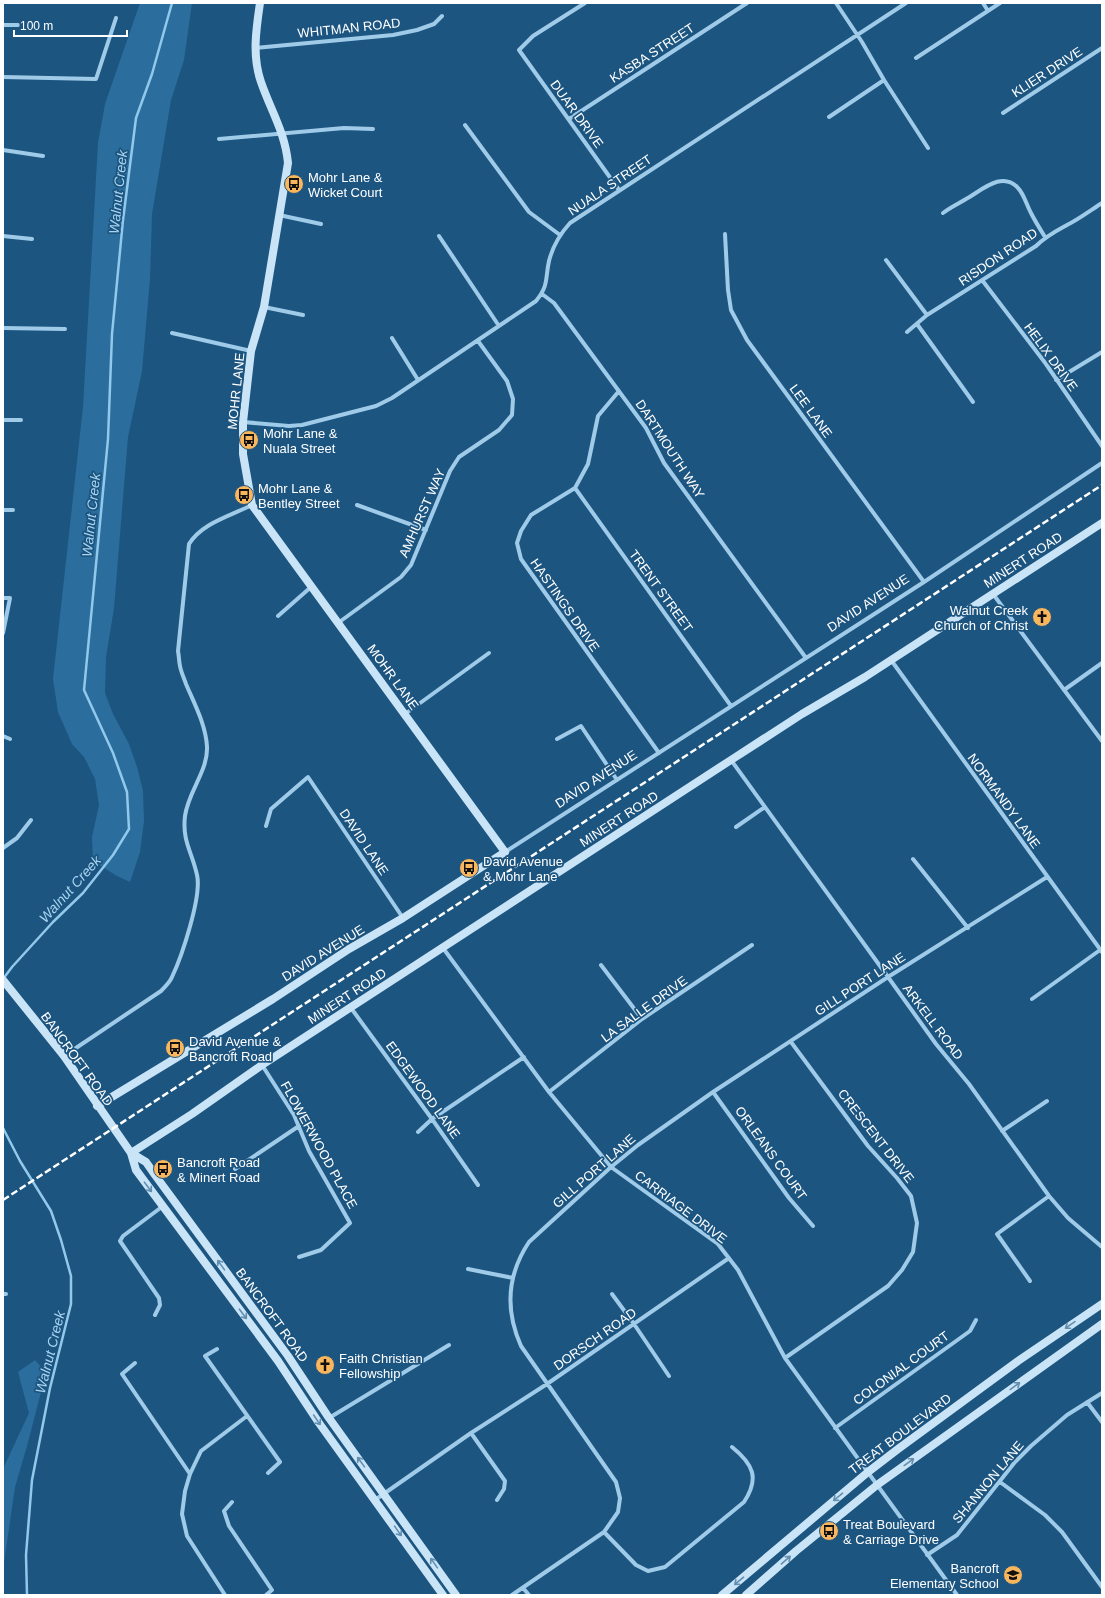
<svg xmlns="http://www.w3.org/2000/svg" width="1105" height="1598" font-family="Arial,sans-serif">
<style>
.green{fill:#2b6e9d}
.lines{fill:none;stroke-linecap:round;stroke-linejoin:round}
.stream{stroke:#92c8eb;stroke-width:2.5}
.street{stroke:#9fcbe9;stroke-width:4}
.secondary{stroke:#cae4f7;stroke-width:8}
.rail{stroke:#fff;stroke-width:2.5;stroke-dasharray:7 3;stroke-linecap:butt}
.oneway{stroke:#628eb0}
.labels{text-anchor:middle;dominant-baseline:central;stroke-width:3.5;stroke-linejoin:round;paint-order:stroke}
.street-label{font-size:13px;fill:#fff;stroke:#1c5580}
.poi-label{font-size:13px;fill:#fff;stroke:#1c5580;text-anchor:start}
.water-label{font-size:14px;font-style:italic;fill:#aad5f1;stroke:#1c5580}
</style>
<rect width="100%" height="100%" fill="#1c5580"/>
<!-- green -->
<path class="green" d="M 140,3 L 192,3 L 184,60 L 171,100 L 152,214 L 150,279 L 142,371 L 128,437 L 114,608 L 106,657 L 105,693 L 113,714 L 129,744 L 137,767 L 143,791 L 144,821 L 140,852 L 130,882 L 117,876 L 93,861 L 92,837 L 99,805 L 95,779 L 84,757 L 72,744 L 58,712 L 53,679 L 83,407 L 98,143 L 105,104 Z
M 35,1360 L 46,1373 L 27,1446 L 15,1487 L 4,1563 L 3,1562 L 3,1469 L 29,1413 L 18,1372 Z"/>
<g class="lines">
<!-- stream -->
<path class="stream" d="M 3,979 L 12,967 L 53,922 L 83,893 L 113,855 L 129,829 L 127,792 L 113,753 L 84,690 L 108,439 L 112,334 L 123,220 L 136,118 L 152,74 L 172,3
M 3,1128 L 20,1161 L 51,1211 L 61,1240 L 71,1276 L 71,1304 L 50,1388 L 32,1480 L 26,1555 L 27,1595"/>
<!-- street -->
<path class="street" d="M 585,3 L 533,36 L 519,50 L 619,190
M 836,3 L 862,42 L 884,80
M 983,3 L 988,11
M 3,25 L 18,25
M 255,48 L 393,35 L 417,30 L 434,24 L 442,16
M 916,58 L 1000,3
M 3,77 L 96,79 L 116,18
M 1003,113 L 1102,48
M 829,117 L 884,80 L 928,148
M 569,119 L 747,3
M 465,125 L 529,212 L 560,235
M 219,139 L 344,128 L 373,129
M 3,150 L 43,156
M 943,213 C 951,207 958,204 966,199 C 981,191 1002,170 1018,188 C 1024,194 1027,206 1031,213 C 1035,221 1040,229 1045,237
M 279,215 L 321,224
M 725,234 L 728,290 L 731,310 L 747,340 L 924,582
M 3,236 L 32,239
M 439,236 L 499,326
M 886,260 L 927,315
M 982,280 L 1046,364 L 1102,446
M 542,294 L 554,303 L 646,428 L 664,463 L 806,658
M 264,307 L 303,315
M 917,324 L 973,402
M 3,328 L 65,329
M 907,332 L 927,315 L 1036,246 C 1046,236 1056,231 1067,225 C 1079,219 1091,210 1102,203
M 172,333 L 251,351
M 392,338 L 418,380
M 1056,380 L 1102,352
M 619,391 L 598,416 L 588,464 L 575,488 L 531,515 L 521,531 L 517,543 L 521,559 L 659,753
M 3,420 L 21,420
M 243,422 L 289,426 L 302,425 L 376,406 L 392,398 L 536,301 C 549,285 545,279 549,261 C 553,245 560,234 570,223 L 906,3
M 575,488 L 731,706
M 357,505 L 426,530
M 3,510 L 13,510
M 993,594 L 1102,741
M 3,598 L 10,598 L 3,633
M 278,616 L 311,587
M 338,623 L 401,577 L 411,565 L 450,471 L 459,457 L 499,430 L 512,415 L 513,399 L 507,381 L 478,341
M 891,660 L 1102,952
M 1064,690 L 1102,663
M 405,714 L 489,653
M 3,736 L 10,739
M 557,739 L 581,726 L 617,780
M 731,760 L 888,977 L 936,1044 L 969,1084 L 1049,1196 L 1068,1218 L 1102,1247
M 266,826 L 271,809 L 308,777 L 403,918
M 736,827 L 765,807
M 3,848 L 17,838 L 31,820
M 505,852 L 924,582 L 1102,463
M 913,859 L 968,928
M 443,948 L 549,1092 L 611,1167 L 718,1244 L 738,1270 L 785,1358 L 957,1595
M 601,965 L 642,1019
M 1032,999 L 1100,950
M 351,1008 L 432,1119 L 478,1185
M 64,1056 L 161,991 C 165,987 170,982 172,977 C 182,956 202,896 197,875 C 192,852 182,841 185,816 C 188,792 208,771 207,747 C 206,725 194,703 186,684 C 184,678 181,672 180,666 C 179,662 179,656 178,651 L 189,544 C 202,523 230,516 252,505
M 262,1065 L 294,1115 L 309,1151 L 350,1223 L 321,1250 L 299,1257
M 549,1092 L 642,1019 L 752,945
M 713,1092 L 789,1198 L 813,1226
M 1002,1131 L 1047,1101
M 418,1132 L 432,1119 L 524,1057
M 235,1169 L 299,1126
M 468,1269 L 513,1278
M 1030,1281 L 997,1234 L 1049,1196
M 3,1294 L 6,1294
M 612,1294 L 634,1324 L 669,1376
M 155,1315 L 160,1305 L 159,1298 L 120,1241 L 123,1236 L 163,1206
M 217,1349 L 205,1356 L 280,1462 L 268,1473
M 785,1358 L 888,1286 L 902,1270 L 913,1252 L 917,1223 L 911,1196 L 897,1178 L 868,1146 L 791,1042
M 135,1363 L 122,1374 L 190,1474
M 1087,1402 L 1102,1422
M 329,1418 L 449,1345
M 835,1428 L 970,1331 L 976,1320
M 471,1433 L 505,1481 L 504,1489 L 497,1500
M 1000,1482 L 1045,1515 L 1062,1532 L 1102,1587
M 375,1500 L 471,1433 L 547,1384 L 729,1258
M 232,1502 L 224,1511 L 229,1526 L 272,1590 L 266,1595
M 604,1532 L 636,1565 L 648,1571 L 665,1567 L 744,1502 C 760,1478 753,1464 732,1447
M 927,1555 L 957,1535 L 1015,1462 L 1031,1446 L 1067,1415 L 1102,1393
M 523,1588 L 529,1595
M 225,1595 L 187,1536 L 182,1514 L 185,1491 L 190,1474 L 201,1451 L 247,1416
M 512,1595 L 604,1532 L 618,1512 L 620,1498 L 616,1482 L 521,1346 C 505,1310 507,1275 529,1242 L 611,1167 L 638,1145 L 713,1092 L 888,977 L 1047,877"/>
<!-- secondary -->
<path class="secondary" d="M 3,980 L 64,1056 L 131,1153 L 136,1170 L 278,1361 L 319,1423 L 443,1595
M 97,1106 L 273,999 L 349,949 L 403,918 L 505,852 L 252,505 L 243,454 L 243,422 L 251,351 L 264,307 L 288,163 C 285,132 271,111 261,82 C 252,56 256,30 260,3
M 131,1153 L 192,1114 L 262,1065 L 731,760 L 802,714 L 865,677 L 1102,523
M 131,1153 L 146,1162 L 155,1175 L 288,1356 L 329,1418 L 456,1595
M 722,1595 L 868,1472 L 898,1449 L 1018,1361 L 1102,1304
M 746,1595 L 796,1551 L 877,1485 L 1102,1324"/>
<!-- rail -->
<path class="rail" d="M 3,1200 L 1102,485"/>
</g>
<!-- one-way arrows -->
<defs><path id="oneway-shaft" d="M-6 0H5M1.5-3L5.5 0L1.5 3" fill="none" stroke-width="1.6" stroke-linecap="round" stroke-linejoin="round"/></defs>
<g class="oneway">
<use href="#oneway-shaft" transform="translate(148 1187) rotate(53)"/>
<use href="#oneway-shaft" transform="translate(221 1265) rotate(-126)"/>
<use href="#oneway-shaft" transform="translate(243 1314) rotate(53)"/>
<use href="#oneway-shaft" transform="translate(1070 1325) rotate(145)"/>
<use href="#oneway-shaft" transform="translate(1015 1386) rotate(-36)"/>
<use href="#oneway-shaft" transform="translate(317 1420) rotate(56)"/>
<use href="#oneway-shaft" transform="translate(361 1462) rotate(-126)"/>
<use href="#oneway-shaft" transform="translate(909 1462) rotate(-36)"/>
<use href="#oneway-shaft" transform="translate(838 1497) rotate(140)"/>
<use href="#oneway-shaft" transform="translate(398 1531) rotate(55)"/>
<use href="#oneway-shaft" transform="translate(786 1560) rotate(-41)"/>
<use href="#oneway-shaft" transform="translate(434 1563) rotate(-125)"/>
<use href="#oneway-shaft" transform="translate(739 1581) rotate(140)"/>
</g>
<!-- icons -->
<defs>
<g id="bus-disc" transform="scale(1)"><circle r="9.5" fill="#fab65c" stroke="#1c5580"/><path d="M-5-6H5V4H4V6H2V4H-2V6H-4V4H-5ZM-3.5-4V0h7V-4ZM-3.5 1.2v1.5H-2V1.2ZM2 1.2v1.5H3.5V1.2Z" fill="#111"/></g>
<g id="church-disc" transform="scale(1)"><circle r="9.5" fill="#fab65c" stroke="#1c5580"/><path d="M-1.2-6h2.4v3.5h3.3v2.4h-3.3V6h-2.4V-.1h-3.3v-2.4h3.3Z" fill="#111"/></g>
<g id="school-disc" transform="scale(1)"><circle r="9.5" fill="#fab65c" stroke="#1c5580"/><path d="M0-5L7-2L0 1L-7-2ZM-4 1L0 2.5L4 1V4Q0 6-4 4Z" fill="#111"/></g>
</defs>
<g fill-rule="evenodd">
<use href="#bus-disc" x="294" y="184"/>
<use href="#bus-disc" x="249" y="440"/>
<use href="#bus-disc" x="244" y="495"/>
<use href="#church-disc" x="1042" y="617"/>
<use href="#bus-disc" x="469" y="868"/>
<use href="#bus-disc" x="175" y="1048"/>
<use href="#bus-disc" x="163" y="1169"/>
<use href="#church-disc" x="325" y="1365"/>
<use href="#bus-disc" x="829" y="1531"/>
<use href="#school-disc" x="1013" y="1575"/>
</g>
<g class="labels">
<!-- street labels -->
<g class="street-label">
<text transform="translate(349 28) rotate(-6)">WHITMAN ROAD</text>
<text transform="translate(652 53) rotate(-33)">KASBA STREET</text>
<text transform="translate(1047 72) rotate(-33)">KLIER DRIVE</text>
<text transform="translate(577 114) rotate(54)">DUAR DRIVE</text>
<text transform="translate(610 185) rotate(-34)">NUALA STREET</text>
<text transform="translate(998 257) rotate(-34)">RISDON ROAD</text>
<text transform="translate(1051 357) rotate(54)">HELIX DRIVE</text>
<text transform="translate(236 391) rotate(-84)">MOHR LANE</text>
<text transform="translate(811 411) rotate(54)">LEE LANE</text>
<text transform="translate(670 449) rotate(57)">DARTMOUTH WAY</text>
<text transform="translate(422 513) rotate(-66)">AMHURST WAY</text>
<text transform="translate(1023 560) rotate(-33)">MINERT ROAD</text>
<text transform="translate(661 591) rotate(54)">TRENT STREET</text>
<text transform="translate(868 603) rotate(-33)">DAVID AVENUE</text>
<text transform="translate(565 605) rotate(55)">HASTINGS DRIVE</text>
<text transform="translate(393 677) rotate(54)">MOHR LANE</text>
<text transform="translate(596 779) rotate(-33)">DAVID AVENUE</text>
<text transform="translate(1004 801) rotate(54)">NORMANDY LANE</text>
<text transform="translate(619 819) rotate(-33)">MINERT ROAD</text>
<text transform="translate(364 842) rotate(56)">DAVID LANE</text>
<text transform="translate(323 953) rotate(-32)">DAVID AVENUE</text>
<text transform="translate(860 984) rotate(-33)">GILL PORT LANE</text>
<text transform="translate(347 996) rotate(-33)">MINERT ROAD</text>
<text transform="translate(644 1009) rotate(-36)">LA SALLE DRIVE</text>
<text transform="translate(933 1022) rotate(53)">ARKELL ROAD</text>
<text transform="translate(77 1059) rotate(54)">BANCROFT ROAD</text>
<text transform="translate(423 1090) rotate(54)">EDGEWOOD LANE</text>
<text transform="translate(876 1136) rotate(52)">CRESCENT DRIVE</text>
<text transform="translate(319 1145) rotate(61)">FLOWERWOOD PLACE</text>
<text transform="translate(771 1153) rotate(54)">ORLEANS COURT</text>
<text transform="translate(594 1171) rotate(-41)">GILL PORT LANE</text>
<text transform="translate(681 1207) rotate(37)">CARRIAGE DRIVE</text>
<text transform="translate(272 1315) rotate(54)">BANCROFT ROAD</text>
<text transform="translate(595 1339) rotate(-35)">DORSCH ROAD</text>
<text transform="translate(901 1368) rotate(-36)">COLONIAL COURT</text>
<text transform="translate(900 1434) rotate(-37)">TREAT BOULEVARD</text>
<text transform="translate(988 1482) rotate(-50)">SHANNON LANE</text>
</g>
<!-- poi labels -->
<g class="poi-label">
<text x="308" y="177">Mohr Lane &amp;<tspan x="308" dy="15">Wicket Court</tspan></text>
<text x="263" y="433">Mohr Lane &amp;<tspan x="263" dy="15">Nuala Street</tspan></text>
<text x="258" y="488">Mohr Lane &amp;<tspan x="258" dy="15">Bentley Street</tspan></text>
<text x="1028" y="610" text-anchor="end">Walnut Creek<tspan x="1028" dy="15">Church of Christ</tspan></text>
<text x="483" y="861">David Avenue<tspan x="483" dy="15">&amp; Mohr Lane</tspan></text>
<text x="189" y="1041">David Avenue &amp;<tspan x="189" dy="15">Bancroft Road</tspan></text>
<text x="177" y="1162">Bancroft Road<tspan x="177" dy="15">&amp; Minert Road</tspan></text>
<text x="339" y="1358">Faith Christian<tspan x="339" dy="15">Fellowship</tspan></text>
<text x="843" y="1524">Treat Boulevard<tspan x="843" dy="15">&amp; Carriage Drive</tspan></text>
<text x="999" y="1568" text-anchor="end">Bancroft<tspan x="999" dy="15">Elementary School</tspan></text>
</g>
<!-- water labels -->
<g class="water-label">
<text transform="translate(118 192) rotate(-84)">Walnut Creek</text>
<text transform="translate(91 515) rotate(-84)">Walnut Creek</text>
<text transform="translate(70 889) rotate(-48)">Walnut Creek</text>
<text transform="translate(50 1352) rotate(-76)">Walnut Creek</text>
</g>
</g>
<!-- border -->
<rect width="1105" height="1598" fill="none" stroke="#ffffff" stroke-width="8"/>
<!-- scale -->
<path d="M14 30v6h113v-6" fill="none" stroke="#ffffff" stroke-width="2"/>
<text x="20" y="30" font-size="12" fill="#ffffff" stroke="#1c5580" stroke-width="3" paint-order="stroke">100 m</text>
</svg>
